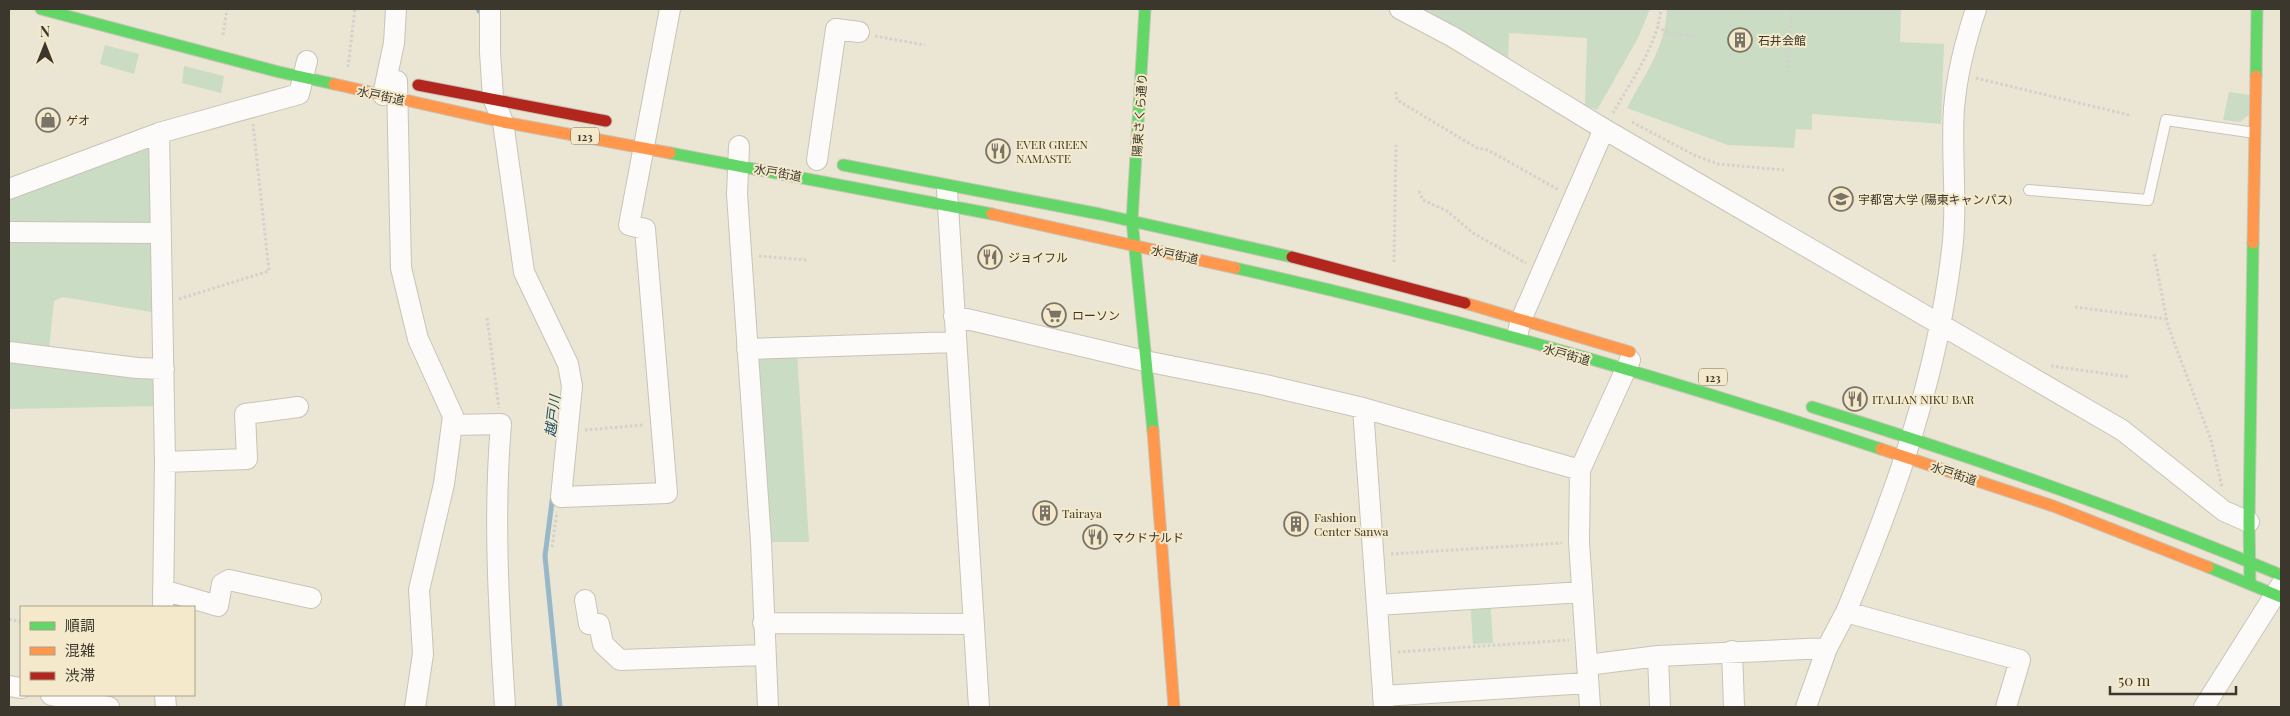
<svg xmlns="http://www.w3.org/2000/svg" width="2290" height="716" font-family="'Playfair Display','Noto Sans JP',serif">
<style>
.green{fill:#cbdcc4}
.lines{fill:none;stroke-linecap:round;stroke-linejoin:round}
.stream{stroke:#98b8ca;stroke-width:5}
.lane-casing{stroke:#c8c4b7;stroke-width:12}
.street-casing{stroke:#c8c4b7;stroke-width:22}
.fast-casing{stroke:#c8c4b7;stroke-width:13}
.slow-casing{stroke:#c8c4b7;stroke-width:13}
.jam-casing{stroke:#c8c4b7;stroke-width:13}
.path{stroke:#d2d1cc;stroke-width:3;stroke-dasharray:2.5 2.5;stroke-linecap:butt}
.lane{stroke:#fcfbf9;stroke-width:10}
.street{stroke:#fcfbf9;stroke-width:20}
.fast{stroke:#63d668;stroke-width:11}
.slow{stroke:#ff974d;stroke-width:11}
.jam{stroke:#b3261e;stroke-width:11}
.labels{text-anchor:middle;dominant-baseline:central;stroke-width:4;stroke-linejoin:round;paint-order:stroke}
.shield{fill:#f4e9cb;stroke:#736c5c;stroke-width:1}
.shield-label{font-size:11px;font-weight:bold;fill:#3c372c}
.poi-label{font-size:12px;fill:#3c372c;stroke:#f4e9cb;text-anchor:start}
.street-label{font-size:12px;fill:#3c372c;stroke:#f4e9cb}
.water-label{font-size:14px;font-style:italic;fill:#154f71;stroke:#f4e9cb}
</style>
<rect width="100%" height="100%" fill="#ebe5d4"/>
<!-- green -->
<path class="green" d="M 1412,9 L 1650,9 L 1638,38 L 1597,110 L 1585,105 L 1587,38 L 1509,33 L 1508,64 Z
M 1667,9 L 1901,9 L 1900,42 L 1944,44 L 1941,124 L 1812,114 L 1812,130 L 1796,129 L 1794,148 L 1728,145 L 1627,108 C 1645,73 1665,50 1667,9 Z
M 105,45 L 139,54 L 134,74 L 100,64 Z
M 184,66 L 224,76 L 221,93 L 182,83 Z
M 2229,92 L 2250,95 L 2250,114 L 2240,122 L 2223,120 Z
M 151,148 L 154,222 L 150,226 L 9,226 L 9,196 Z
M 9,239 L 151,239 L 157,313 L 63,297 L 54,301 L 49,350 L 9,345 Z
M 797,352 L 809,542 L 761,542 L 754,354 Z
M 9,359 L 153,375 L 158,381 L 159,406 L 9,409 Z
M 1490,598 L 1493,643 L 1473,644 L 1470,599 Z"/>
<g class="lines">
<!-- stream -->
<path class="stream" d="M 479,11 L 480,9
M 553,494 L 545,556 L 560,707"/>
<!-- lane casing -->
<g class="lane-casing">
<path id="lane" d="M 2029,190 L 2148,200 L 2166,120 L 2255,133"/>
</g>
<!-- street casing -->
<g class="street-casing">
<path id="street" d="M 490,9 L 490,52 L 493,98 L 503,122 L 524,272 L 568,364 L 572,386 L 561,497 L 667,493 L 645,229 L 629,225 L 670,9
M 1400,9 L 1453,37 L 1604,129 L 2122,430 L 2224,511 L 2249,522
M 1976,9 C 1965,42 1957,73 1954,108 C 1951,152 1957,197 1953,241 C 1939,373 1897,490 1846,612 L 2020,660 L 2006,707
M 397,81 L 401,268 L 418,339 L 453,416 L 444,484 L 419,590 L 423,654 L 415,707
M 383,95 L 394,43 L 396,9
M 739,146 L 737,194 L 761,542 L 768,707
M 817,160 L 836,29 L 859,32
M 9,189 L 159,133
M 947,190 L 979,707
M 9,232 L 161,233
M 954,316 L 1145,361 L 1261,384 L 1363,408 L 1580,470 L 1630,360
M 1518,332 L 1521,320 L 1604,129
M 747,349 L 955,342
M 9,352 L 137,368 L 164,369
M 1363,408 L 1384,707
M 452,425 L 501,424 C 493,518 499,612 505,707
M 165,462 L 247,459 L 245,414 L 298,407
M 1580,470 L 1579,542 L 1590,707
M 163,590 L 218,606 L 222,584 L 229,580 L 311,598
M 585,600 L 589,624 L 599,624 L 603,644 L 620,660 L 765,655
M 1377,605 L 1582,592
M 163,607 L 165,462 L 159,133 L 299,94 L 307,61
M 763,623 L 973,624
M 1732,651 L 1734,707
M 1658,656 L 1660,707
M 1587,665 L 1658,656 L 1827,648
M 9,686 L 21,688
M 51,695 L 109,707
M 165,695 L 166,707
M 1383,696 L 1588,683
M 1806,707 L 1827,648 L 1846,612
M 2204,707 L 2281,585"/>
</g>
<!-- fast casing -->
<g class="fast-casing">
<path id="fast" d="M 41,9 L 279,72 L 334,84
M 1145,9 L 1132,220 L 1153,431
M 2256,76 L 2257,9
M 670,153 L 992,214
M 843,165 L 1100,214 L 1292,257
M 1235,268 C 1452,316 1670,379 1881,449
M 1812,407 C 1971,456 2127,511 2281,575
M 2208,567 L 2281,597
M 2250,584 L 2249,522 L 2253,243"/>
</g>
<!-- slow casing -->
<g class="slow-casing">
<path id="slow" d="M 334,84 L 503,122 L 670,153
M 992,214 L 1235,268
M 2253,243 L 2256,76
M 1465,303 L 1630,352
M 1153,431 L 1174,707
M 1881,449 L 2053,506 L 2208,567"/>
</g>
<!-- jam casing -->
<g class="jam-casing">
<path id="jam" d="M 418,85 L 606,121
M 1292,257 L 1465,303"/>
</g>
<!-- path -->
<path class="path" d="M 1657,27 L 1671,34 L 1700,36
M 223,35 L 227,9
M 875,36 L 925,45
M 348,67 L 355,9
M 1788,73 L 1792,9
M 1976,78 L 2129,115
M 1396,92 L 1397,100 L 1477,148 L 1488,150 L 1559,190
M 1613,113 C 1631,81 1657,46 1661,9
M 1632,122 L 1694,155 L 1718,164 L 1784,170
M 1419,191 L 1423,200 L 1447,211 L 1473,233 L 1526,263
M 2154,254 L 2168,326 L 2211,440 L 2222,487
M 759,256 L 807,260
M 1394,262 L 1396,145
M 179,299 L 269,271 L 253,124
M 2075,307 L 2167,319
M 487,318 L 499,408
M 2051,366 L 2130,377
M 585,430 L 643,425
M 552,547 L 557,512
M 1391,554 L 1562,543
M 9,619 L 21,622
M 1398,652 L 1569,640"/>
<!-- lane -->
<use href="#lane" class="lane"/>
<!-- street -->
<use href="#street" class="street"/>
<!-- fast -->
<use href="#fast" class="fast"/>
<!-- slow -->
<use href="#slow" class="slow"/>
<!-- jam -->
<use href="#jam" class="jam"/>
</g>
<!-- icons -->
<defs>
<g id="building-ring" transform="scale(1.25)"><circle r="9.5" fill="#f4e9cb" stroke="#797467" stroke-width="1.5"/><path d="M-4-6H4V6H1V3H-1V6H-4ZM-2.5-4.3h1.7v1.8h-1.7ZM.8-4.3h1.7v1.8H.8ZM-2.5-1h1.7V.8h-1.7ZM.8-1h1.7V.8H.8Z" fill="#797467"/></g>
<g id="shop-ring" transform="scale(1.25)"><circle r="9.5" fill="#f4e9cb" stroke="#797467" stroke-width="1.5"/><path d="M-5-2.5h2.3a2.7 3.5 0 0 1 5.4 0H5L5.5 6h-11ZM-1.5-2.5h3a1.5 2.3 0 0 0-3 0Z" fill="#797467"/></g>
<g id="restaurant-ring" transform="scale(1.25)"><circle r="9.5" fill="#f4e9cb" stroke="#797467" stroke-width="1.5"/><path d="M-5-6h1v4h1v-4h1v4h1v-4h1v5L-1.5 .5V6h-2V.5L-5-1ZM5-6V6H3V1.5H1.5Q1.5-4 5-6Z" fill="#797467"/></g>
<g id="university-ring" transform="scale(1.25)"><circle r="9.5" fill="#f4e9cb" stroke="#797467" stroke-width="1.5"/><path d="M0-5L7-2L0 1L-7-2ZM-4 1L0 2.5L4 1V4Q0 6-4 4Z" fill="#797467"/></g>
<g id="supermarket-ring" transform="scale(1.25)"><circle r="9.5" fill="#f4e9cb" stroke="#797467" stroke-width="1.5"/><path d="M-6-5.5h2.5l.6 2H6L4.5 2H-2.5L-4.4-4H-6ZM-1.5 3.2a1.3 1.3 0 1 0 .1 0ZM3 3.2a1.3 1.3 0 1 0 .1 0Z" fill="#797467"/></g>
</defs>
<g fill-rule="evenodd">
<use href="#building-ring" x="1740" y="40"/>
<use href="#shop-ring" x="48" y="120"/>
<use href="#restaurant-ring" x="998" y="151"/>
<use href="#university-ring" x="1841" y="199"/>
<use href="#restaurant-ring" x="990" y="257"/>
<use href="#supermarket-ring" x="1054" y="315"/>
<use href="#restaurant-ring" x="1855" y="399"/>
<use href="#building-ring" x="1045" y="513"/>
<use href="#building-ring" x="1296" y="524"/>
<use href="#restaurant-ring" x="1095" y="537"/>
</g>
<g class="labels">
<!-- shield labels -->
<g class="shield">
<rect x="571" y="127.5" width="28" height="17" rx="4"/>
<rect x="1699" y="368.5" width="28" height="17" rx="4"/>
</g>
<g class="shield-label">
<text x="585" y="136">123</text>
<text x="1713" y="377">123</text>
</g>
<!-- poi labels -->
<g class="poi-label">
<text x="1758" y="40">石井会館</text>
<text x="66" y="120">ゲオ</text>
<text x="1016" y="144">EVER GREEN<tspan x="1016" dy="14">NAMASTE</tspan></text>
<text x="1858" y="199">宇都宮大学 (陽東キャンパス)</text>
<text x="1008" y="257">ジョイフル</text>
<text x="1072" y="315">ローソン</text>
<text x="1872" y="399">ITALIAN NIKU BAR</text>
<text x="1062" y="513">Tairaya</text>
<text x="1314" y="517">Fashion<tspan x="1314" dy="14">Center Sanwa</tspan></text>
<text x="1112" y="537">マクドナルド</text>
</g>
<!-- street labels -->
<g class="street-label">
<text transform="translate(381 95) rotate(12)">水戸街道</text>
<text transform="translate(1139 115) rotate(-86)">陽東さくら通り</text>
<text transform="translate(778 172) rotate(10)">水戸街道</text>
<text transform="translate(1175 254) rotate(12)">水戸街道</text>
<text transform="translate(1567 354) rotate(16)">水戸街道</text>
<text transform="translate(1954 473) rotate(18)">水戸街道</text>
</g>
<!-- water labels -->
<g class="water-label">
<text transform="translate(552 416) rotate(-83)">越戸川</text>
</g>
</g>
<!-- border -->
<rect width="2290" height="716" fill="none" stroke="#3c372c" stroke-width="20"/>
<!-- legend -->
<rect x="20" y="606" width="175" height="90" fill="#f4e9cb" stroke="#aaa28b"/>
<rect x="30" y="622" width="25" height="8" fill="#63d668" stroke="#aaa28b"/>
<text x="65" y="631" font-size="15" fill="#3c372c">順調</text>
<rect x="30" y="647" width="25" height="8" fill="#ff974d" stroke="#aaa28b"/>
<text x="65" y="656" font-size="15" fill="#3c372c">混雑</text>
<rect x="30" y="672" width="25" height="8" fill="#b3261e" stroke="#aaa28b"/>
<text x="65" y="681" font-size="15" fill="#3c372c">渋滞</text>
<!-- north arrow -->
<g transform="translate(45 45)" stroke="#f4e9cb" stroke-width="4" paint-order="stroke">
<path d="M0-4L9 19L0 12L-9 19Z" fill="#3c372c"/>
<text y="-8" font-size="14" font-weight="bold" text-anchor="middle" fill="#3c372c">N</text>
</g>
<!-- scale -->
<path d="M2110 686v8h126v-8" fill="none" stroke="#3c372c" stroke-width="2.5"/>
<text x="2118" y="686" font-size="15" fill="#3c372c" stroke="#f4e9cb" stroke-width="4" paint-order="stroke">50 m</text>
</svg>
